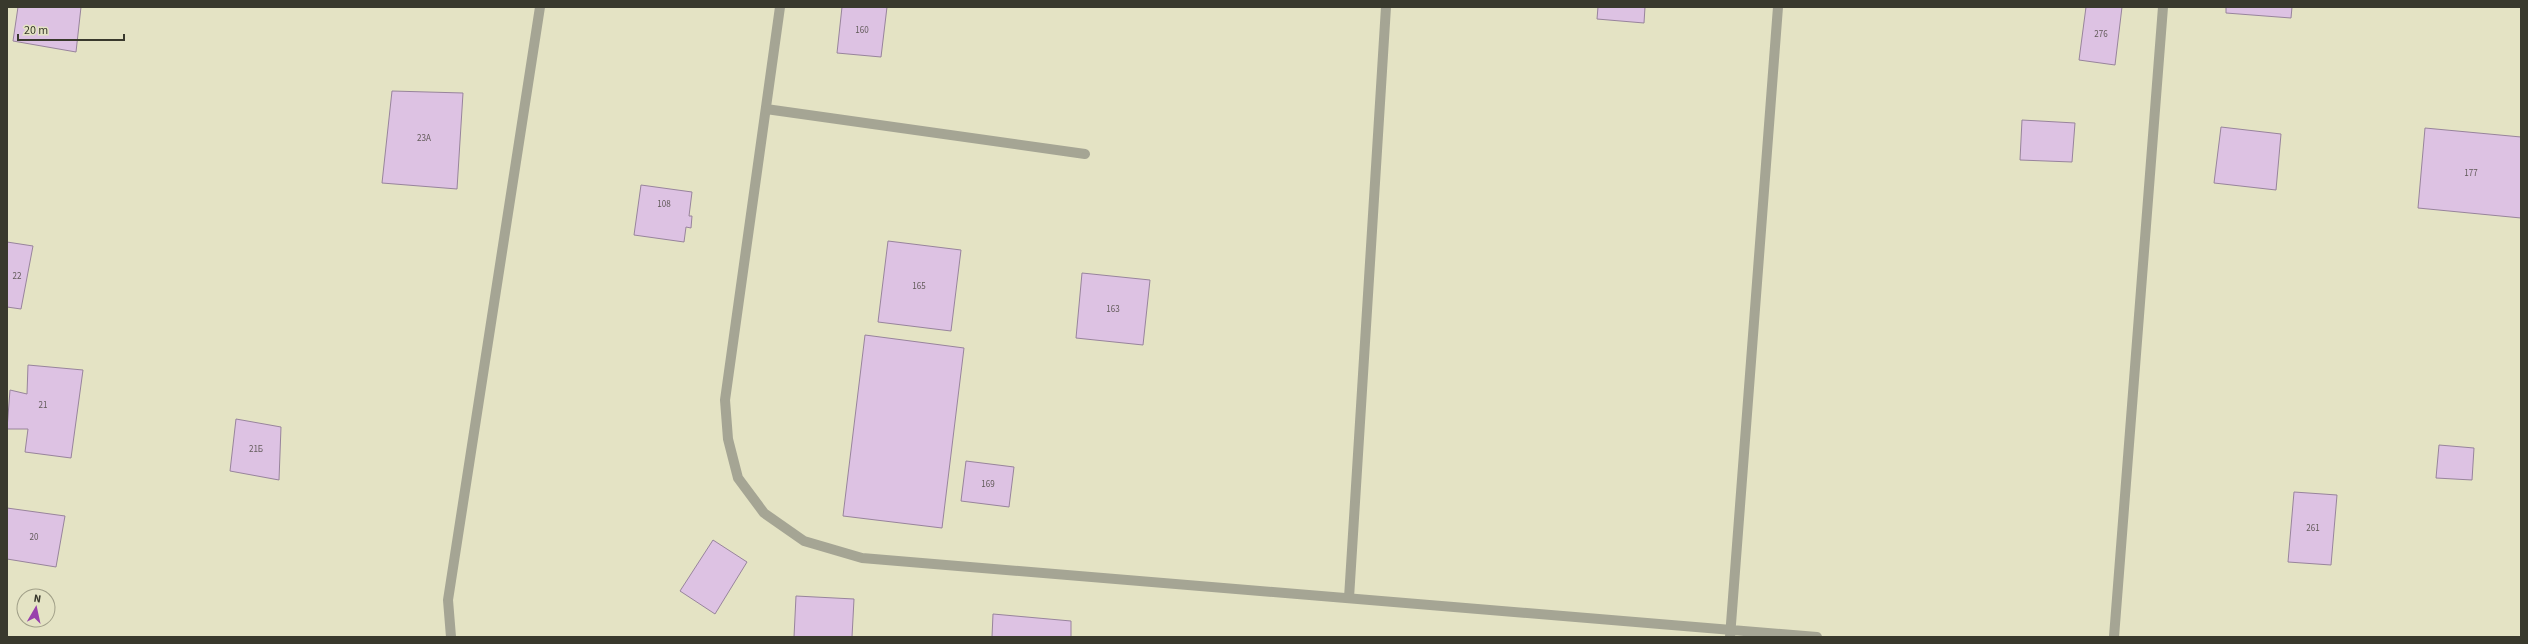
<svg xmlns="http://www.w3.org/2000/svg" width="2528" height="644" font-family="'Source Sans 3',sans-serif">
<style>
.building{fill:#ddc2e3;stroke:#98849c}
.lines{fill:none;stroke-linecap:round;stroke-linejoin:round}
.service{stroke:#a5a594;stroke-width:10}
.minor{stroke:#a5a594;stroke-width:10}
.labels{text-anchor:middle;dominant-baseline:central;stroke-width:3;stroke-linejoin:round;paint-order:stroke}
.number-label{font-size:9px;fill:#625b5a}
</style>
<rect width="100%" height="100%" fill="#e4e3c4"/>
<!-- building -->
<path class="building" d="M 18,7 L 81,7 L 76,52 L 13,41 Z
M 842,7 L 887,7 L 881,57 L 837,53 Z
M 1598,7 L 1645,7 L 1644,23 L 1597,19 Z
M 2086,7 L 2122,7 L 2115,65 L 2079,60 Z
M 2226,7 L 2292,7 L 2291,18 L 2226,13 Z
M 392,91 L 463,93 L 457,189 L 382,183 Z
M 2022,120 L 2075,123 L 2072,162 L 2020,160 Z
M 2221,127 L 2281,134 L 2276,190 L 2214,183 Z
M 2425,128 L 2521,137 L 2521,218 L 2418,208 Z
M 641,185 L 692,192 L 689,216 L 692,216 L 691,228 L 686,227 L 684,242 L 634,235 Z
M 888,241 L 961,250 L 951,331 L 878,322 Z
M 7,242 L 33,246 L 21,309 L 7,307 Z
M 1082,273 L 1150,280 L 1143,345 L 1076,338 Z
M 865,335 L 964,348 L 942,528 L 843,516 Z
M 28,365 L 83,370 L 71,458 L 25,452 L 28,429 L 7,429 L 10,390 L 27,394 Z
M 236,419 L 281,427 L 279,480 L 230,471 Z
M 2439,445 L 2474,448 L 2472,480 L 2436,478 Z
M 966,461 L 1014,467 L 1009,507 L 961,501 Z
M 2294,492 L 2337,495 L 2331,565 L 2288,562 Z
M 7,508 L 65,516 L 56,567 L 7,559 Z
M 713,540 L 747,562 L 715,614 L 680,591 Z
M 796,596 L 854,599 L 852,637 L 794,637 Z
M 993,614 L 1071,621 L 1071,637 L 992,637 Z"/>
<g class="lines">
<!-- service -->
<path class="service" d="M 780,7 L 725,400 L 728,439 L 738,478 L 764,513 L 804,541 L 862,558 L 1817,637
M 766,109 L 1085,154
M 1349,598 L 1386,7
M 1730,637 L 1778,7
M 2114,637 L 2163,7"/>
<!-- minor -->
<path class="minor" d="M 451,637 L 448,600 L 540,7"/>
</g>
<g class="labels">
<!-- number labels -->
<g class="number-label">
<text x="862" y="30">160</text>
<text x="2101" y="34">276</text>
<text x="424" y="138">23А</text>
<text x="2471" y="173">177</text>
<text x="664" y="204">108</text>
<text x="17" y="276">22</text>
<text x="919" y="286">165</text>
<text x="1113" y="309">163</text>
<text x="43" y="405">21</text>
<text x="256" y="449">21Б</text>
<text x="988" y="484">169</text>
<text x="2313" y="528">261</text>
<text x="34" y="537">20</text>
</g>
</g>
<!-- border -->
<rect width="2528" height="644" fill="none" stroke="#39392d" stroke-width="16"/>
<!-- north arrow -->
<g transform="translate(36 608) rotate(9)"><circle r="19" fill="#e4e3c4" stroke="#a09f88"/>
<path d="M0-3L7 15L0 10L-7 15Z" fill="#9840ac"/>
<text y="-6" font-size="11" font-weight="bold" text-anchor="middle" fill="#39392d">N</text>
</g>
<!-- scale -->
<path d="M18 34v6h106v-6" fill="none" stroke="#39392d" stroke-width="2"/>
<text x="24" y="34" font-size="12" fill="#39392d" stroke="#e4e3c4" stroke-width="3" paint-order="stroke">20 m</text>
</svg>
